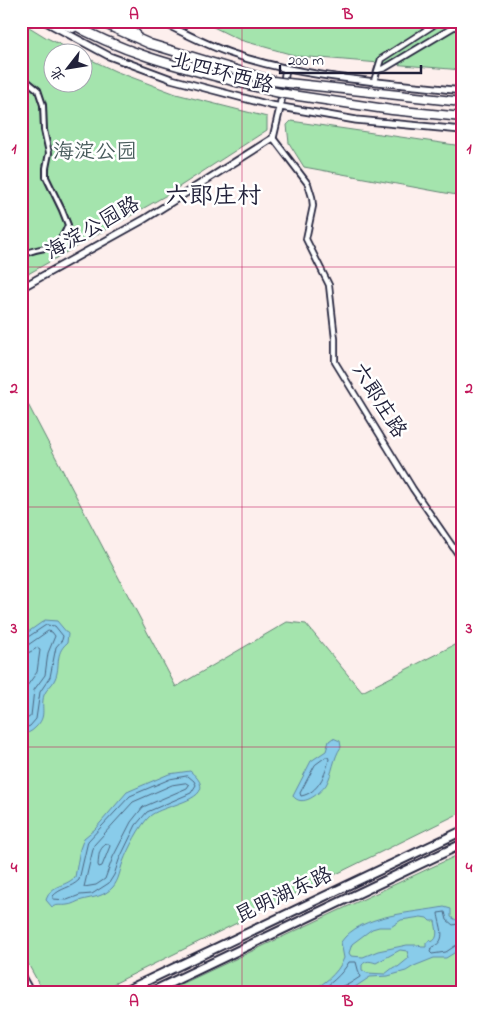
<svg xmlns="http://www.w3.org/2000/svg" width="483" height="1014" font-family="'Indie Flower','LXGW WenKai TC',sans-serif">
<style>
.green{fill:#a4e4ad;stroke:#638374}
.water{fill:#89ccea;stroke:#6088a4;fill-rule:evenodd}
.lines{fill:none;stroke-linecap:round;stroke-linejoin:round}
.shore{stroke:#4b6681;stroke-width:1}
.pedestrian-casing{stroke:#22223b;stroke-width:8}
.minor-casing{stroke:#22223b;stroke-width:8}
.tertiary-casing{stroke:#22223b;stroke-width:9}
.secondary-casing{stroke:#22223b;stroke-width:11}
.trunk-casing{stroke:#22223b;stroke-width:11}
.pedestrian{stroke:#fff;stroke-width:4}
.minor{stroke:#fff;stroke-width:4.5}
.tertiary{stroke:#fff;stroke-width:5.5}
.secondary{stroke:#fff;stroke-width:7}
.trunk{stroke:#fff;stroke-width:8}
.trunk-bridge-casing{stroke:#22223b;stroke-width:11;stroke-linecap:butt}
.trunk-bridge{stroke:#fff;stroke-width:8}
.grid{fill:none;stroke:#c2185b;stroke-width:1;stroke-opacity:0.55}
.labels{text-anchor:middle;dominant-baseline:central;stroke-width:5;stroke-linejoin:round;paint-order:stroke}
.street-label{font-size:21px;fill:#22223b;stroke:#fff}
.park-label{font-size:21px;fill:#495c5d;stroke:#fff}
.quarter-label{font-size:24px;fill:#22223b;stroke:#fff}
.neatline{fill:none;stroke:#c2185b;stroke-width:2}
.grid-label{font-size:16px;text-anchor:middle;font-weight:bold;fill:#c2185b}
</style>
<rect width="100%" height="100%" fill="#fdefed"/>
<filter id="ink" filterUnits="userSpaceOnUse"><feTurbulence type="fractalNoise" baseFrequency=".02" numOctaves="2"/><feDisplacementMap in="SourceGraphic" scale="10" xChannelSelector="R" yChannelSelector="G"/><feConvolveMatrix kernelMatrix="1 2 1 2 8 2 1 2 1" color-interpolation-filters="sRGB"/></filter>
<g filter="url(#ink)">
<!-- green -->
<path class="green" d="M 201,21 L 462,21 L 462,70 L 297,56 L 240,40 Z
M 21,22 L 47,38 L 76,52 L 52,52 L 52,82 L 82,82 L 83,56 L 115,71 L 176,94 L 267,117 L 267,130 L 165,196 L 21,278 Z
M 291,121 L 462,146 L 462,196 L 304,167 L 289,143 L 287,125 Z
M 21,391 L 176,687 L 287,622 L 306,624 L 362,692 L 462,641 L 462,812 L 95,993 L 44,993 L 21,951 Z
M 462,853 L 462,993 L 162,993 L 173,988 Z"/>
<!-- water -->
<path class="water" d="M 45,620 L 57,621 L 68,634 L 67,643 C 54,654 61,666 55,679 C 53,685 46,689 44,695 C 40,709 48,716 35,728 C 31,732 27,734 21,734 L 21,637 Z
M 333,738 L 340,741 L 341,747 C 333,758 333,773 326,785 C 319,794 302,808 293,796 L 311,761 L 326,751 L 329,741 Z
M 190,771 C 225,800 165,803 150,816 C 140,825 128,849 123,862 C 120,870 119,880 113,887 C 104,897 93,897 82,900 C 77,901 72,905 67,905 C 62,906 58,904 52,907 L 46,900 C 52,883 64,888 75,877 L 80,849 L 84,838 L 95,829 L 127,792 L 169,774 Z
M 444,907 L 451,909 L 451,917 L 456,920 L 462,917 L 462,948 L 446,958 L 434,958 L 414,966 L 406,971 L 388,976 L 370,977 L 352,989 L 334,992 L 306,993 C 322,986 338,974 344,958 L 341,942 C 360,914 414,913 444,907 ZM 421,917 L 427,918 L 430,921 L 435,921 C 436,928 440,939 431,942 L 430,940 L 426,943 L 426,947 L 421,947 L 419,945 L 407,945 L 378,951 L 363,957 L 351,956 L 349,953 L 352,944 L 372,929 L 379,927 L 391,927 L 401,920 ZM 400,950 L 407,951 L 409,958 L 398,967 L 394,967 L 385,974 L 367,973 L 362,970 L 362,965 C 366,960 370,961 376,963 Z"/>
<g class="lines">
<!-- shore -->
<path class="shore" d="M 21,640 L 25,639 L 46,625 L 55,626 L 63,636 L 62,640 L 56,647 L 50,677 L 40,692 L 36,719 L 30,726 L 21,730
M 21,646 L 28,645 L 48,631 L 52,632 L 55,636 L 48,653 L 45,675 L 34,690 L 31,716 L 21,723
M 21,654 L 30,652 L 37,648 L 40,650 L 37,672 L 27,686 L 24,700 L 24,711 L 21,715
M 326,757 L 328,757 L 329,759 C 326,774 318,793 301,796 L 300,793 L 315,765 Z
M 188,776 L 194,781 L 196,785 L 191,793 L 147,812 L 136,825 L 119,860 L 114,875 L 109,883 L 92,894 L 80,895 L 67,900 L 53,899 L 53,896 C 60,888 71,888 79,880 L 88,841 L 130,796 L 170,779 Z
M 186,783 L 189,785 L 187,788 L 143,807 L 131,822 L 113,857 L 105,879 L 96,885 L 84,887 L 94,845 L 133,802 L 172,785 Z
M 106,844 L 109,844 L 110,846 L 102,866 L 99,867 L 98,865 C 99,855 98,850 106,844 Z
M 462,923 L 453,925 L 447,920 L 445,912 L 438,913 C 439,925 449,941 432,947 L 430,952 L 432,954 L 446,952 L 455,946 L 462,944
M 317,993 C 330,984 341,976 349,962 L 356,962 L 360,977 L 349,984 L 342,986 L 340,993"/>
<!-- pedestrian casing -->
<g class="pedestrian-casing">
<path id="pedestrian" d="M 21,76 L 38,90 L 43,105 L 44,130 L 49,153 L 46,168 L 46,177 L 62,210 L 68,225 C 56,257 44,242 21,256"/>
</g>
<!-- minor casing -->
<g class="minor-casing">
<path id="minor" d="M 378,70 L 385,68 L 462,22
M 374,81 L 381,59 L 440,21
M 273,138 L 308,184 L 312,197 L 313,206 L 306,239 L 329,285 L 335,339 L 335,362 L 413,489 L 462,560"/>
</g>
<!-- tertiary casing -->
<g class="tertiary-casing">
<path id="tertiary" d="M 44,21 L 109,56 L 171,79 L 270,105 L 356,120 L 462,130
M 160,21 C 184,33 208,46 233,54 C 306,79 386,82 462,91
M 21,288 L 143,220 L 273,138 L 280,108 L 286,68
M 21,975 L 31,993
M 21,991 L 22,993"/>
</g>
<!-- secondary casing -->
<g class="secondary-casing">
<path id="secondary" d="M 121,993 L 462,831
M 149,993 L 462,844"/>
</g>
<!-- trunk casing -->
<g class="trunk-casing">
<path id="trunk" d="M 53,21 L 73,28
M 67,21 C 130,58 201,72 271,91
M 98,21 L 150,44 L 273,81
M 118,21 L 136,34
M 288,83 L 462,102
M 285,94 L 392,110 L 462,117"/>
</g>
<!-- pedestrian -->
<use href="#pedestrian" class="pedestrian"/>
<!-- minor -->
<use href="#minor" class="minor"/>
<!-- tertiary -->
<use href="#tertiary" class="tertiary"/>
<!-- secondary -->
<use href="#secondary" class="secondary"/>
<!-- trunk -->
<use href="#trunk" class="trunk"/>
<!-- trunk-bridge casing -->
<g class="trunk-bridge-casing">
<path id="trunk-bridge" d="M 273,81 L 288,83
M 271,91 L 285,94"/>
</g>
<!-- trunk-bridge -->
<use href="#trunk-bridge" class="trunk-bridge"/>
</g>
</g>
<!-- grid -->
<path class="grid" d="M 242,21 L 242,993M 21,267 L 462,267M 21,507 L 462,507M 21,747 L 462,747"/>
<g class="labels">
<!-- street labels -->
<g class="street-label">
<text transform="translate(222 74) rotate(15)">北四环西路</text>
<text transform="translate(93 229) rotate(-30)">海淀公园路</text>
<text transform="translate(378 401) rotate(58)">六郎庄路</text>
<text transform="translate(284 896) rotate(-25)">昆明湖东路</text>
</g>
<!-- park labels -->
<g class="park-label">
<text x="95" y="153">海淀公园</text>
</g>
<!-- quarter labels -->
<g class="quarter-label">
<text x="213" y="197">六郎庄村</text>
</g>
</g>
<!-- margin -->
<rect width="483" height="1014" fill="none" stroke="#fff" stroke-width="55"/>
<!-- north arrow -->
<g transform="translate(68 68) rotate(239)"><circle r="24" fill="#ffffff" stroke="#a7a7b1"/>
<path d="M0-4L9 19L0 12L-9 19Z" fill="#22223b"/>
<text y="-8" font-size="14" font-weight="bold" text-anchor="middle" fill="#22223b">北</text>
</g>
<!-- scale -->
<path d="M280 65v8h141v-8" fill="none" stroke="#22223b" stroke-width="2.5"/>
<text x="288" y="65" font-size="15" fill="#22223b" stroke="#ffffff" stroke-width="4" paint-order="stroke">200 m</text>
<rect x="28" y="28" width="428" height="958" class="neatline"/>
<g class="grid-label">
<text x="134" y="19">A</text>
<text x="348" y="19">B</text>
<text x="14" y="153">1</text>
<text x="469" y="153">1</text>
<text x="14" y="393">2</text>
<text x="469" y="393">2</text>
<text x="14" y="633">3</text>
<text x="469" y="633">3</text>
<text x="14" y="872">4</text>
<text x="469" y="872">4</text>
<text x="134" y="1006">A</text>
<text x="348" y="1006">B</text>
</g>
</svg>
